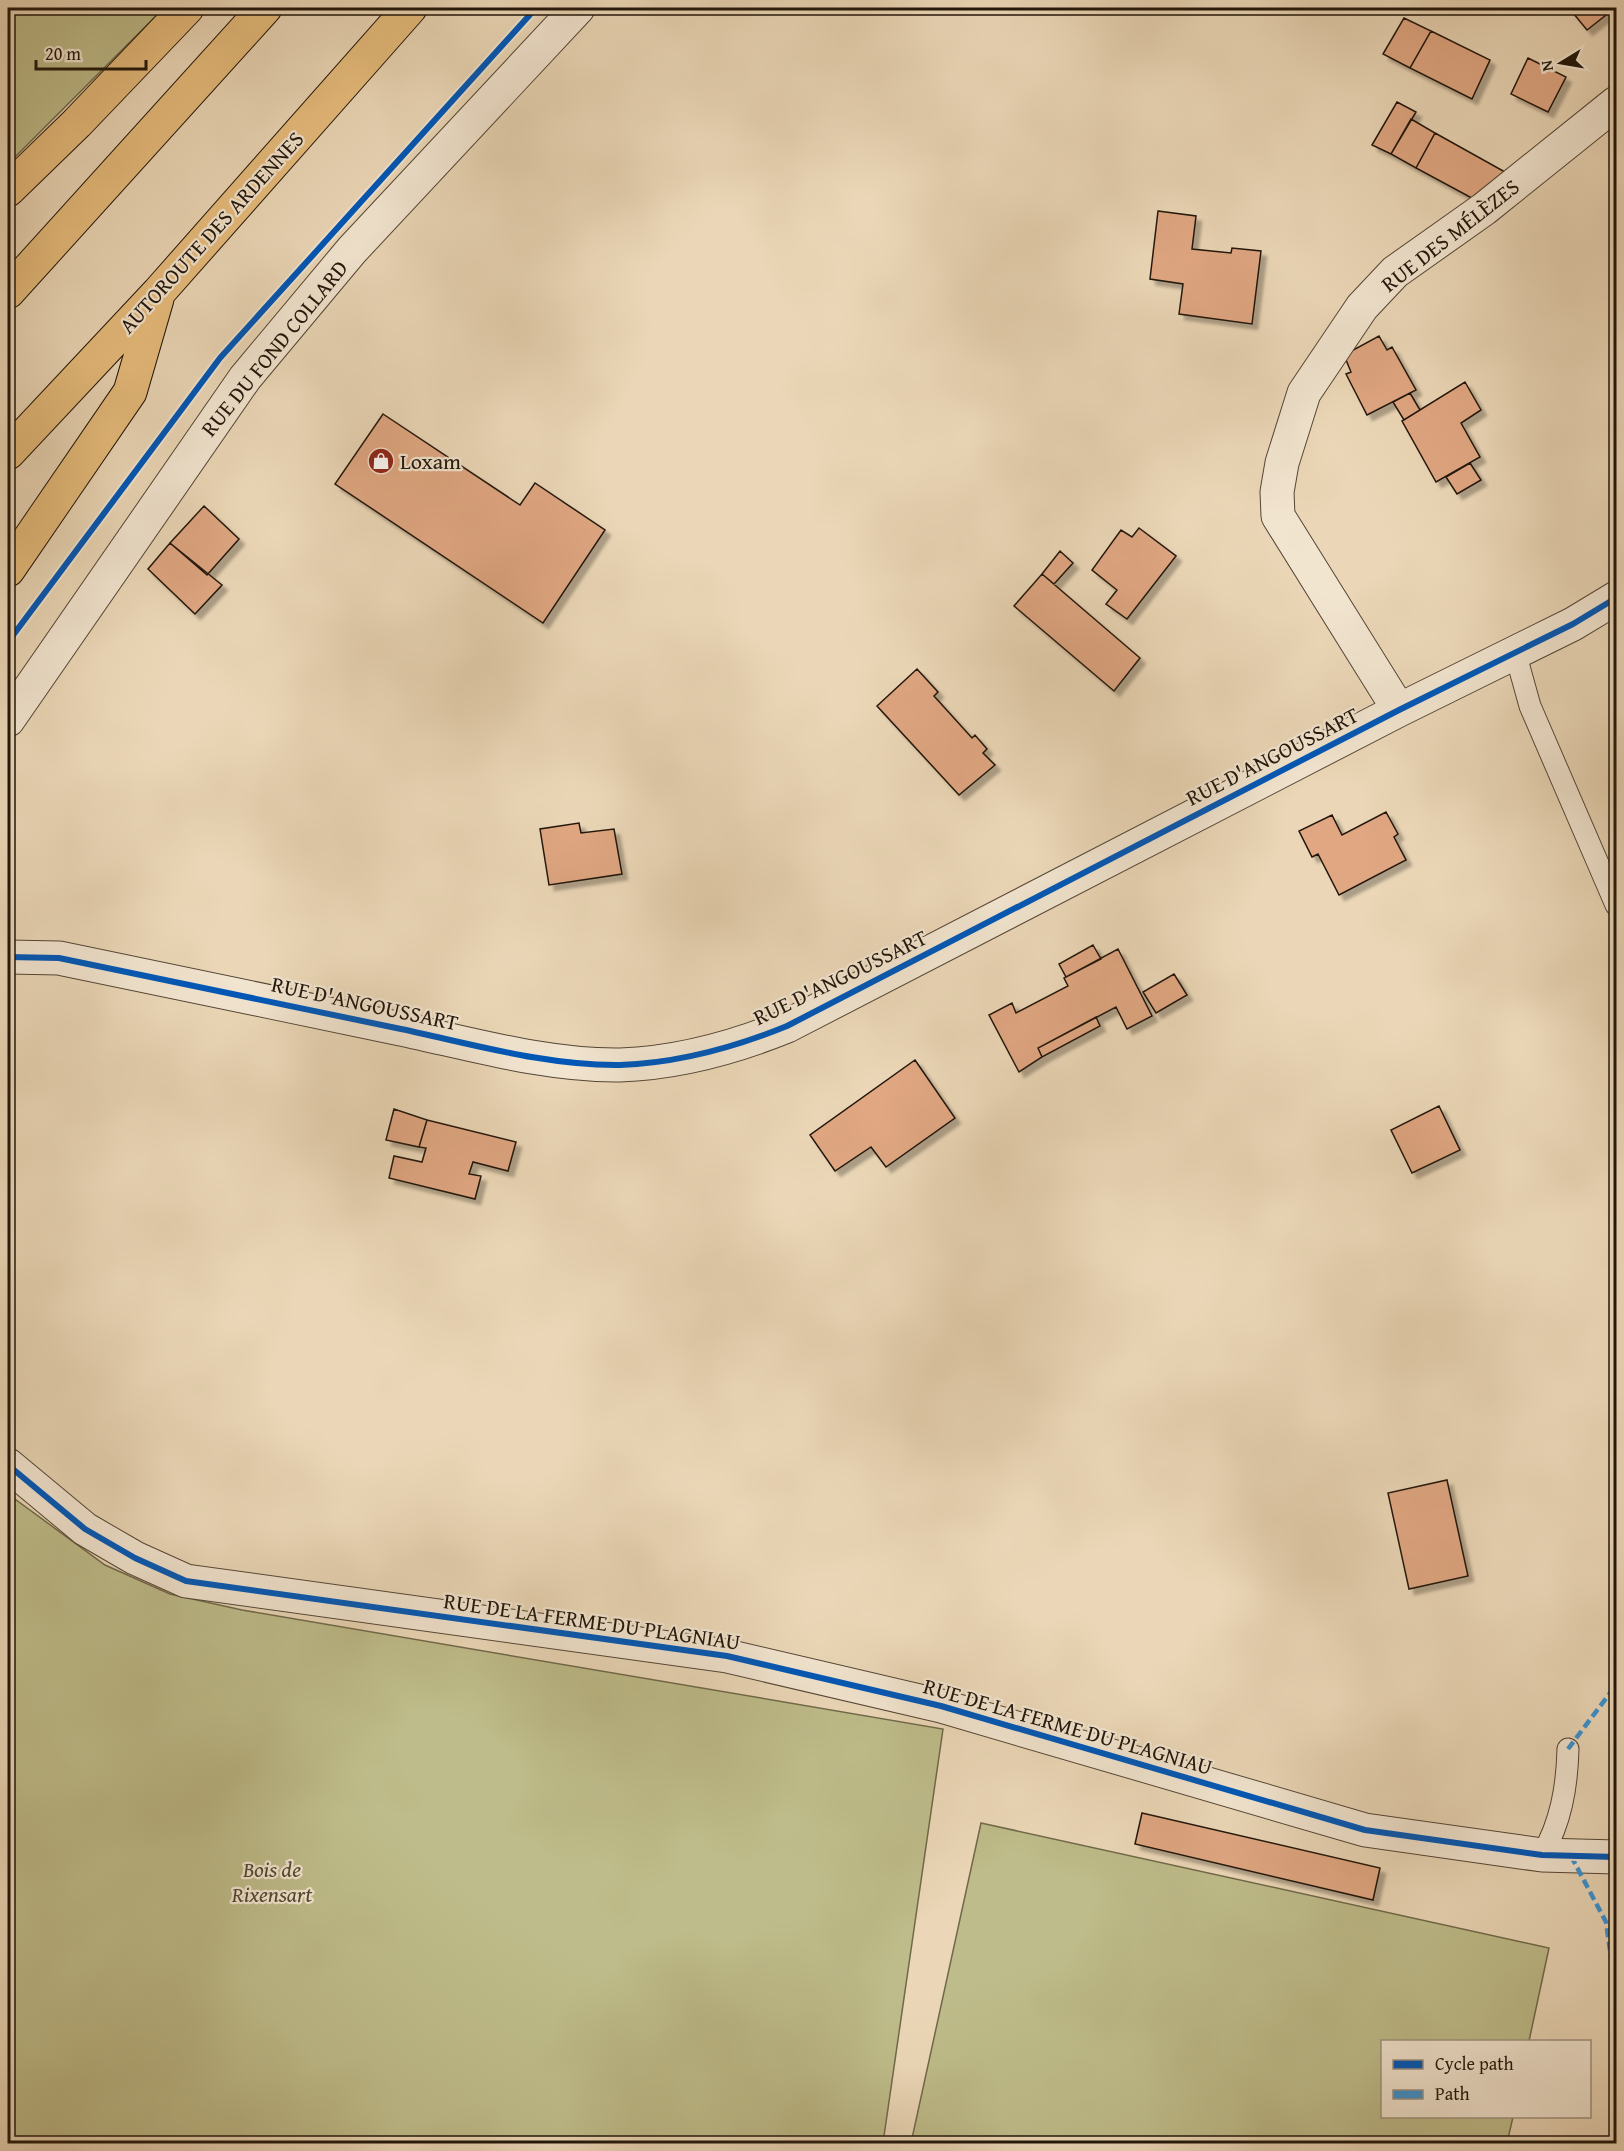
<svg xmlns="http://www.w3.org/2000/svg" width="1624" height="2151" font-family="'Gentium Book Plus',serif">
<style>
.green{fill:#bebc8a;stroke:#70694a;stroke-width:1.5}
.building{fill:#e0a782;stroke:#21160b;stroke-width:1.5;filter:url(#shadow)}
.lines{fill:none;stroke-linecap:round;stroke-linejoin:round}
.service-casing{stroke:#544636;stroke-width:23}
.minor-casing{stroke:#544636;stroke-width:35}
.motorway-casing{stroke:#21160b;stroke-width:35}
.service{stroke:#f2e5d0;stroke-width:21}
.minor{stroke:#f2e5d0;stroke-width:33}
.motorway{stroke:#e6bc7c;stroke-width:33}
.quiet{stroke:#3a93d2;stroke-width:4.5;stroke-dasharray:9 4.5;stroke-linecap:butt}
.cycleway-casing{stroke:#f2e5d0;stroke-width:10}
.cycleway{stroke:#0057b8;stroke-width:6}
.labels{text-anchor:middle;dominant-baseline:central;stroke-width:4.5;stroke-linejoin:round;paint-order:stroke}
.street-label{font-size:22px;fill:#21160b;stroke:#f2e5d0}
.poi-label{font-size:22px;fill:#21160b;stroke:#f2e5d0;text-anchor:start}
.park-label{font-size:22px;font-style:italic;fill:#504831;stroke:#f2e5d0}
</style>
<defs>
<filter id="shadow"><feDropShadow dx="5.5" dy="5.5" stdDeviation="1.5" flood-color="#0004"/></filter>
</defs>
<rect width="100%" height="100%" fill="#ebd7b7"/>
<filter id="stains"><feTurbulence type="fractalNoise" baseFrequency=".00333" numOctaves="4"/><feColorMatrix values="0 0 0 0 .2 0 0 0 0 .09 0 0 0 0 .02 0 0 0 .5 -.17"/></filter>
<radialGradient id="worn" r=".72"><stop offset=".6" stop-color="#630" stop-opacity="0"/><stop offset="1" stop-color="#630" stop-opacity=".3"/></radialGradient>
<!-- green -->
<path class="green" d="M 8,8 L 164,8 L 8,164 Z
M 8,1494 L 105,1565 L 170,1594 L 242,1610 L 943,1729 L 883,2143 L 821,2137 L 819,2144 L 8,2143 Z
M 981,1823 L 1549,1948 L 1529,2041 L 1382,2042 L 1382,2116 L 1513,2117 L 1507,2143 L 911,2143 Z"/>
<!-- building -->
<path class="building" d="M 1569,8 L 1615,8 L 1587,30 Z
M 1404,18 L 1431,31 L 1410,68 L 1383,54 Z
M 1431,31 L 1490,60 L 1472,99 L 1410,68 Z
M 1528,58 L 1566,77 L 1548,112 L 1511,94 Z
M 1397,102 L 1416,112 L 1391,154 L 1372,145 Z
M 1411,119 L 1435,133 L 1416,168 L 1391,154 Z
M 1435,133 L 1505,172 L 1481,203 L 1416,168 Z
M 1158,211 L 1196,216 L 1192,249 L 1231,253 L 1232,248 L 1261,251 L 1252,324 L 1179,314 L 1183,284 L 1150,279 Z
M 1379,336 L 1387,350 L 1392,347 L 1416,390 L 1367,415 L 1346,374 L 1351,372 L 1344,355 Z
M 1465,382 L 1481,410 L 1461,423 L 1480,457 L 1436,482 L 1402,421 Z
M 1410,393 L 1420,410 L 1404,420 L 1393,402 Z
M 383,414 L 520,505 L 535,483 L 605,530 L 543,623 L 335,484 Z
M 1470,463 L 1481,480 L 1457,494 L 1446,477 Z
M 204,506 L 239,539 L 207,575 L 170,543 Z
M 1139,528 L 1176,556 L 1127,619 L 1106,604 L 1117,590 L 1092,570 L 1121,530 L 1132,537 Z
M 170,543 L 222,585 L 195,614 L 148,569 Z
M 1060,551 L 1073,563 L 1054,584 L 1042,574 Z
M 1042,574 L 1140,658 L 1114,691 L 1014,606 Z
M 917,669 L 938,692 L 934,696 L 972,738 L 975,735 L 987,749 L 983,753 L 995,765 L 959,795 L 877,706 Z
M 1386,812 L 1398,834 L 1394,837 L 1406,860 L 1339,895 L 1318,854 L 1312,857 L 1299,831 L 1332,815 L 1342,835 Z
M 579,823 L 581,833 L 614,829 L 622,874 L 549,885 L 540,829 Z
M 1093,945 L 1101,959 L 1066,977 L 1059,964 Z
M 1118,949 L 1152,1016 L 1127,1029 L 1116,1007 L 1038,1048 L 1042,1057 L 1019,1072 L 989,1015 L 1012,1003 L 1016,1013 L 1068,986 L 1064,978 Z
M 1174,974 L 1187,995 L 1156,1013 L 1143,992 Z
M 1096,1017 L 1100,1026 L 1042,1057 L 1038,1048 Z
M 915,1060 L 955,1118 L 886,1167 L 871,1147 L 835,1171 L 810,1135 Z
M 1439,1106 L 1460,1150 L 1412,1173 L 1391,1130 Z
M 394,1109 L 427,1120 L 419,1147 L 386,1140 Z
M 427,1120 L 516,1142 L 508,1171 L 473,1162 L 469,1174 L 481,1176 L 475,1199 L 389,1178 L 394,1156 L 422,1162 L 426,1148 L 419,1147 Z
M 1447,1480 L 1468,1576 L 1409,1589 L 1388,1493 Z
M 1142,1813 L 1380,1868 L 1373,1900 L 1135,1844 Z"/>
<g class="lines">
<!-- service casing -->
<g class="service-casing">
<path id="service" d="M 1515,652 L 1530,706 L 1616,905
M 1542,1855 C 1561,1822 1567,1787 1568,1749"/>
</g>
<!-- minor casing -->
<g class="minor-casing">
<path id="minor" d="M 1399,710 L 1278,516 L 1277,492 L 1282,463 L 1304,393 L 1362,307 L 1395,272 L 1484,209 L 1616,103
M 8,720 L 245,378 L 352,250 L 578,8
M 8,957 L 59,958 C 173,981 287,1005 401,1029 C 472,1044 547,1066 620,1065 C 678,1063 733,1048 787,1026 L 1399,710 L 1573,624 L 1616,598
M 8,1465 L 85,1529 L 135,1558 L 186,1581 L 727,1656 L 941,1706 L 1365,1830 L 1542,1855 L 1616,1857"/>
</g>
<!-- motorway casing -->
<g class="motorway-casing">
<path id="motorway" d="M 8,190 L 77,123 L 187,8
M 8,292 L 265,8
M 8,453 L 159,292 L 410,8
M 8,570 L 130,392 L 157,299"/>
</g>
<!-- service -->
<use href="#service" class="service"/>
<!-- minor -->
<use href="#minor" class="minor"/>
<!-- motorway -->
<use href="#motorway" class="motorway"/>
<!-- quiet -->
<path class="quiet" d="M 1568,1749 L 1616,1685
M 1571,1856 L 1606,1922 L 1616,1993"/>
<!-- cycleway casing -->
<g class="cycleway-casing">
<path id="cycleway" d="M 8,642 L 220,358 L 536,8
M 8,957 L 59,958 C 173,981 287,1005 401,1029 C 472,1044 547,1066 620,1065 C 678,1063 733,1048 787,1026 L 1399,710 L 1573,624 L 1616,598
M 8,1465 L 85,1529 L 135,1558 L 186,1581 L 727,1656 L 941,1706 L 1365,1830 L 1542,1855 L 1616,1857"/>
</g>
<!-- cycleway -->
<use href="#cycleway" class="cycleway"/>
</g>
<!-- icons -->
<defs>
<g id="shop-disc" transform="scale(1.35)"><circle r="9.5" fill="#8f2418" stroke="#f2e5d0"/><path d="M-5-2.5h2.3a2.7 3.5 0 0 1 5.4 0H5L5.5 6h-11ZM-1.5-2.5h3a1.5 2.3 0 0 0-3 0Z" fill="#fff"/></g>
</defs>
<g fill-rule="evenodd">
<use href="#shop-disc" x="381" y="461"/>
</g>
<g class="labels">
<!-- street labels -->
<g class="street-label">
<text transform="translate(211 232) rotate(-48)">AUTOROUTE DES ARDENNES</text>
<text transform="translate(1450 235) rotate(-38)">RUE DES MÉLÈZES</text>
<text transform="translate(274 348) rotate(-51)">RUE DU FOND COLLARD</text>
<text transform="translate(1272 756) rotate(-27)">RUE D'ANGOUSSART</text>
<text transform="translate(840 977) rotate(-26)">RUE D'ANGOUSSART</text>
<text transform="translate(365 1003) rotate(12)">RUE D'ANGOUSSART</text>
<text transform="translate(592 1621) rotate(8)">RUE DE LA FERME DU PLAGNIAU</text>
<text transform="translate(1068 1726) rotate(16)">RUE DE LA FERME DU PLAGNIAU</text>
</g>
<!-- poi labels -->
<g class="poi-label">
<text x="400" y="461">Loxam</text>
</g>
<!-- park labels -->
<g class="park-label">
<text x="272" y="1869">Bois de<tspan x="272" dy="25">Rixensart</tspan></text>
</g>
</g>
<!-- margin -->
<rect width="1624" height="2151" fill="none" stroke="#ebd7b7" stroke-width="30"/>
<rect x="9" y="9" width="1606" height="2133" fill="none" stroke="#21160b" stroke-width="3"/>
<rect x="15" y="15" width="1594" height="2121" fill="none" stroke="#21160b" stroke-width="1.5"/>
<!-- legend -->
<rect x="1381" y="2040" width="210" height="78" fill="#f2e5d0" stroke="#9e9281" stroke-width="1.5"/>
<rect x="1393" y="2060" width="30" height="9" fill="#0057b8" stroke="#9e9281" stroke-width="1.5"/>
<text x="1435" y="2070" font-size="18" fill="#21160b">Cycle path</text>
<rect x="1393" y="2090" width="30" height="9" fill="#3a93d2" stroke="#9e9281" stroke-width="1.5"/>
<text x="1435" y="2100" font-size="18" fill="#21160b">Path</text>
<!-- north arrow -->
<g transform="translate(1561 63) rotate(259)" stroke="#f2e5d0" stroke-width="4.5" paint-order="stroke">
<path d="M0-4.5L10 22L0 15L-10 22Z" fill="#21160b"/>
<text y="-9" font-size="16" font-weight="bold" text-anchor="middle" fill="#21160b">N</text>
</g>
<!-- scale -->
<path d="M36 60v9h110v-9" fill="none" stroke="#21160b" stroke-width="3"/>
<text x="45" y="60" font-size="18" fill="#21160b" stroke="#f2e5d0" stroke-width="4.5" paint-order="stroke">20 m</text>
<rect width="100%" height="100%" filter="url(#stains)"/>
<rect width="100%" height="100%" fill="url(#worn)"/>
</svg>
